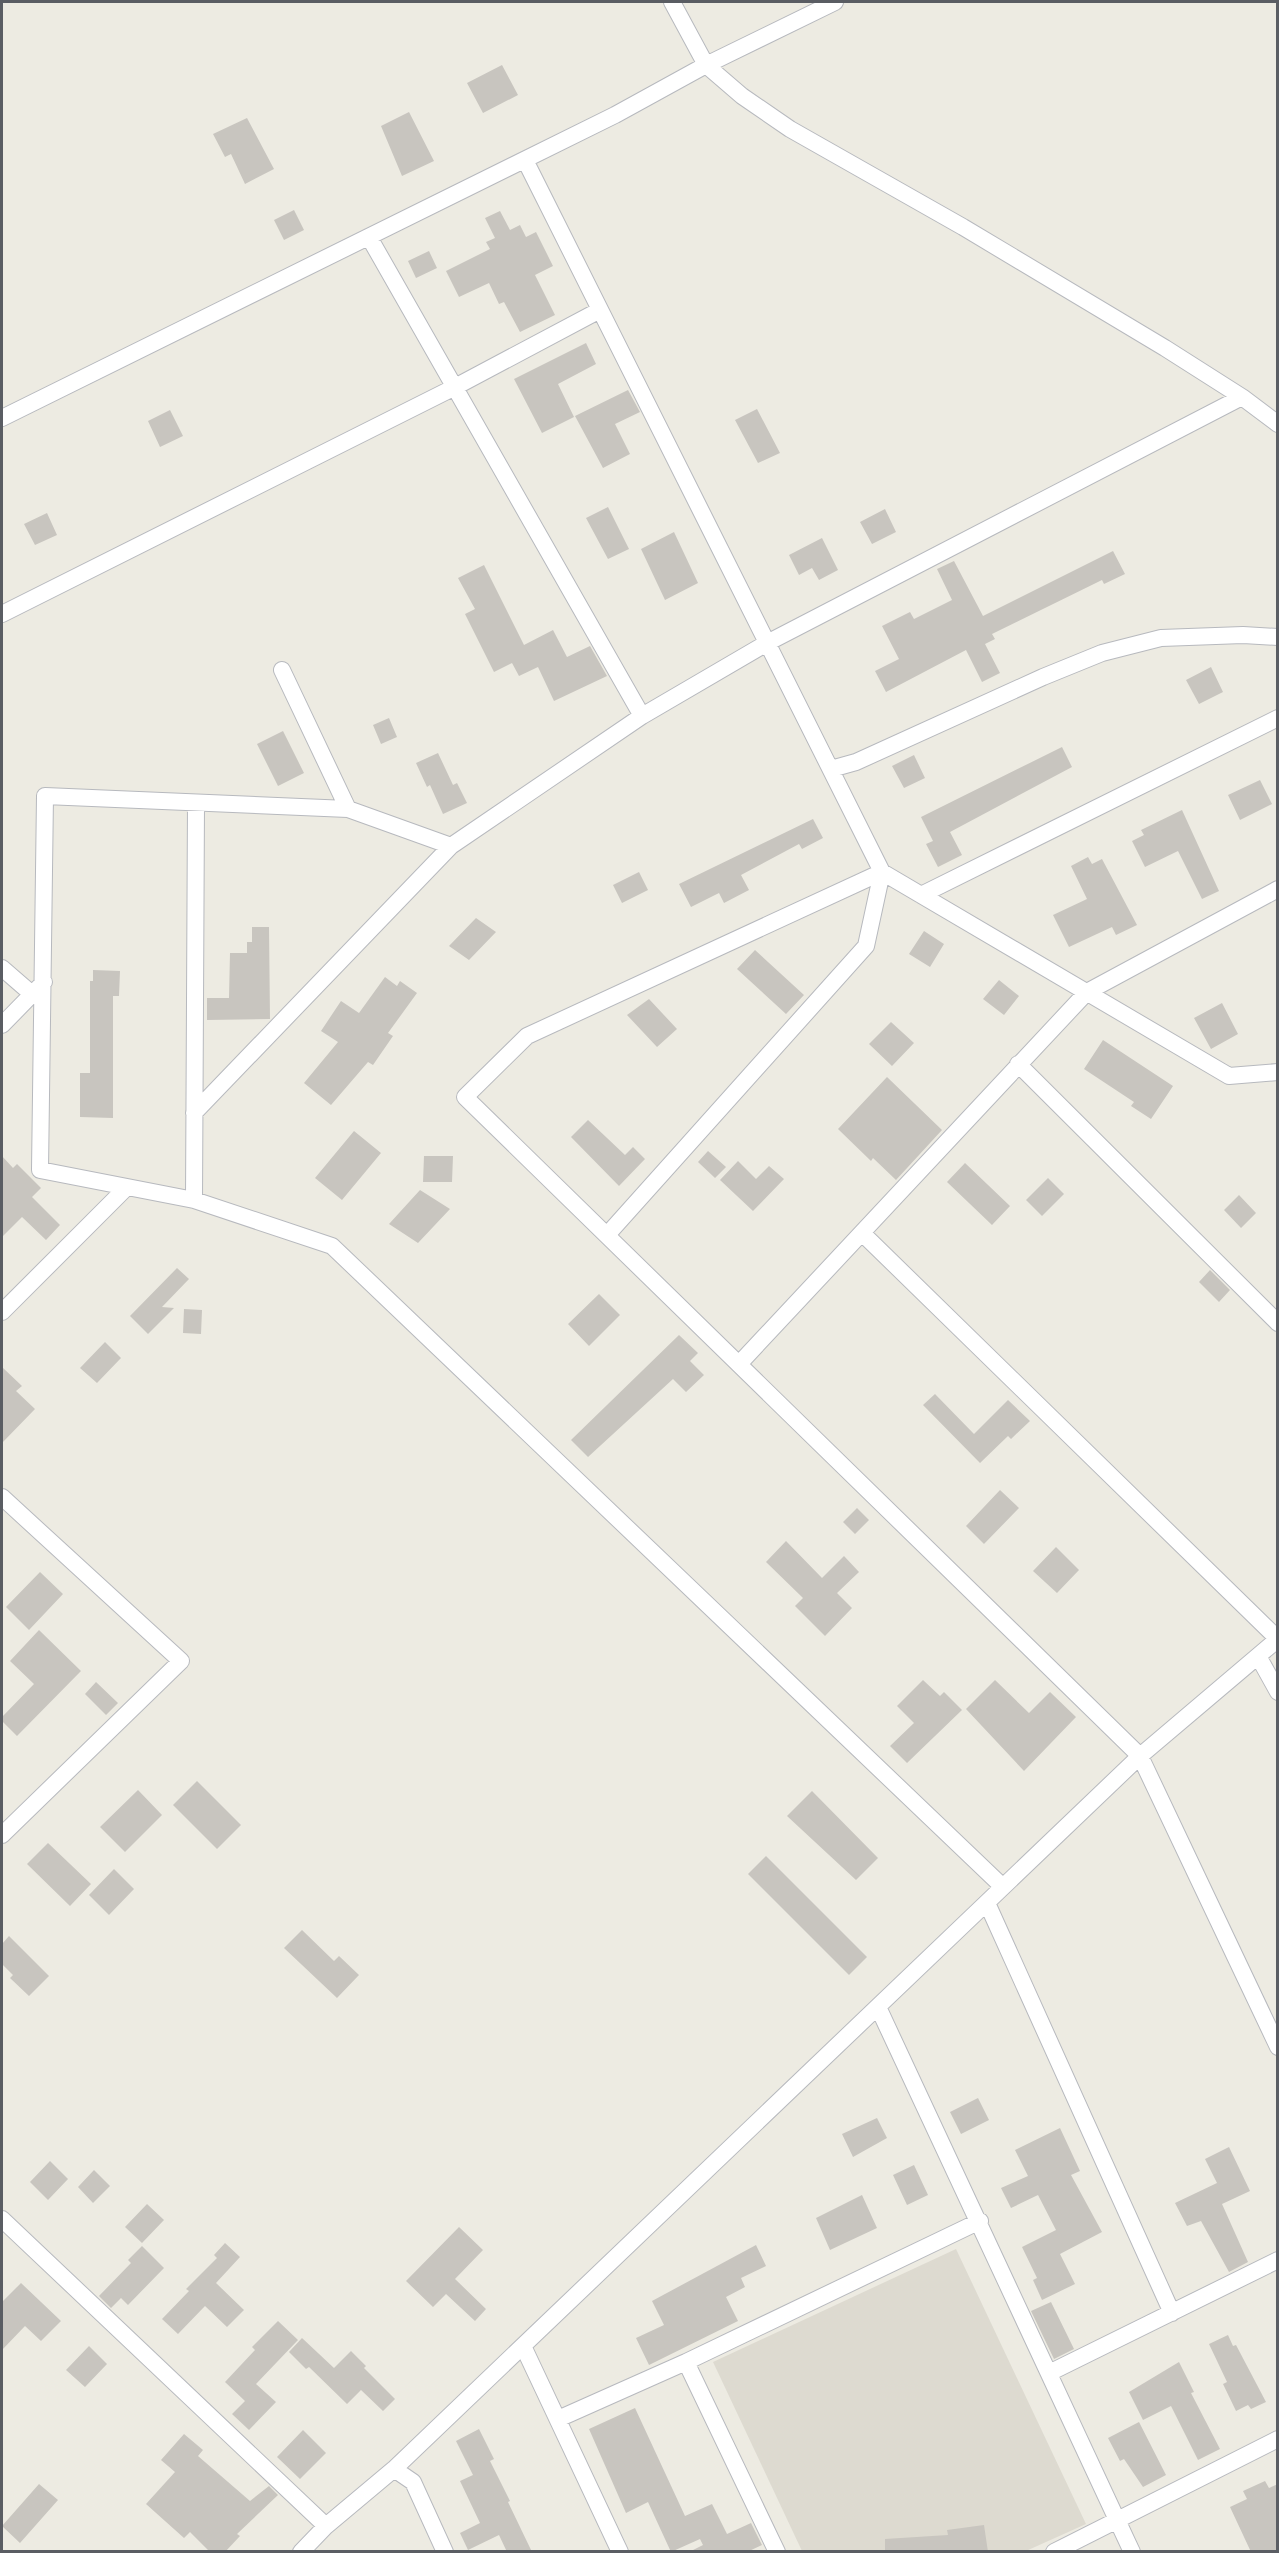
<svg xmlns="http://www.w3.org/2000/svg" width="1279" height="2553" font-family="'Work Sans',sans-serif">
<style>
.education{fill:#dddad0}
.building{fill:#c8c5bf}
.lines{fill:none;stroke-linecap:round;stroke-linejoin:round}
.street-casing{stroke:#b7b9be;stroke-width:18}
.street{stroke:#fff;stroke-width:16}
</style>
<rect width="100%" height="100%" fill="#edebe2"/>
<!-- education -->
<path class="education" d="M 956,2249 L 1086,2524 L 1026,2551 L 802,2551 L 713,2362 Z"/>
<!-- building -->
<path class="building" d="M 502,65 L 518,95 L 483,113 L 467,83 Z
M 409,112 L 434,161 L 402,176 L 381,126 Z
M 247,118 L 274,169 L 245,184 L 231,154 L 225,157 L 213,134 Z
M 294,210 L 304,230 L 284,240 L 274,220 Z
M 500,211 L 510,230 L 520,225 L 526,237 L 536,232 L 553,266 L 535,275 L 555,315 L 520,332 L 504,302 L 499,304 L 489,283 L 459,297 L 446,271 L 490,249 L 486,242 L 495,238 L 485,218 Z
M 429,251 L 437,268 L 416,278 L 408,261 Z
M 586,343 L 596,364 L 558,384 L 574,417 L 542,433 L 514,379 Z
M 628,390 L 640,412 L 615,424 L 630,454 L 603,468 L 575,416 Z
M 757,409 L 780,453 L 758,463 L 735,420 Z
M 170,410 L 183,436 L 160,447 L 148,421 Z
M 608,507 L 629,549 L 608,559 L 586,518 Z
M 885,509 L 896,532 L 872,544 L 860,522 Z
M 47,513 L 57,535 L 35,545 L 24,524 Z
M 674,532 L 698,583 L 665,600 L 641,549 Z
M 822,538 L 838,570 L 819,580 L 812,568 L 799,575 L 789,555 Z
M 1113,551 L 1125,574 L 1104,584 L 1102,580 L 992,634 L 995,639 L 985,644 L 1000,673 L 982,682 L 966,650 L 886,692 L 875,671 L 899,659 L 882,626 L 910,612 L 914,619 L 952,600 L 937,569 L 954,561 L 983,616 Z
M 484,565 L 524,645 L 553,630 L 567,657 L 590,646 L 607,676 L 554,701 L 538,667 L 519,676 L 512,663 L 494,672 L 465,614 L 475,609 L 458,578 Z
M 1211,667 L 1223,692 L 1199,704 L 1186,680 Z
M 389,718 L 397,737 L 381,744 L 373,725 Z
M 283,731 L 304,773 L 278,786 L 257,744 Z
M 1062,747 L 1072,767 L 950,832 L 962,855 L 938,867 L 926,844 L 933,841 L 921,817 Z
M 438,753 L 453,785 L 457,783 L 467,803 L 443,814 L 430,785 L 427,787 L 416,763 Z
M 914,755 L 925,778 L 904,788 L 892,766 Z
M 1260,780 L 1272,804 L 1240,820 L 1228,795 Z
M 1182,810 L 1219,891 L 1202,899 L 1178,851 L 1145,867 L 1132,841 L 1144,835 L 1141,830 Z
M 813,819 L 823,838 L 802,849 L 799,844 L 741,875 L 749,890 L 724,903 L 719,893 L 691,907 L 679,884 Z
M 1088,857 L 1092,864 L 1102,859 L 1137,925 L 1116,935 L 1112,927 L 1069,947 L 1053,915 L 1087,899 L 1071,866 Z
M 639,872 L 648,890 L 622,903 L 613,885 Z
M 476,918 L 496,932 L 469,960 L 449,946 Z
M 252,927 L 269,927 L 270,1019 L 207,1020 L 207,998 L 229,998 L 230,953 L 247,953 L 247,942 L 252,942 Z
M 924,931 L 944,944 L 930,967 L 909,954 Z
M 755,950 L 804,995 L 786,1014 L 737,969 Z
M 93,970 L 120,971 L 119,996 L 113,996 L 113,1118 L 80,1117 L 80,1073 L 90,1073 L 90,981 L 93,981 Z
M 385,977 L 397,986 L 400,981 L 417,993 L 388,1033 L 393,1036 L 373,1065 L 368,1062 L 331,1105 L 304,1083 L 338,1042 L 321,1031 L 341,1001 L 359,1013 Z
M 999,980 L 1019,996 L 1004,1015 L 983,999 Z
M 649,999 L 677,1029 L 657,1047 L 627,1015 Z
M 1222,1003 L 1238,1034 L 1211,1049 L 1194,1018 Z
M 891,1022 L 914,1043 L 892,1066 L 869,1044 Z
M 1103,1040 L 1173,1086 L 1151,1119 L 1131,1106 L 1134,1102 L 1084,1069 Z
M 887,1077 L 942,1130 L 896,1180 L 873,1158 L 871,1161 L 838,1129 Z
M 588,1120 L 625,1155 L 633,1147 L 645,1159 L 619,1186 L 571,1137 Z
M 354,1131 L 381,1153 L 342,1200 L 315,1178 Z
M 708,1151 L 726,1167 L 715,1178 L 698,1162 Z
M 2,1156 L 13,1168 L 17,1164 L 41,1188 L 32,1197 L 60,1225 L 46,1240 L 22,1217 L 2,1237 Z
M 424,1156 L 453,1156 L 452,1182 L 423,1182 Z
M 738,1161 L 756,1179 L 769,1166 L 784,1179 L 753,1211 L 720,1180 Z
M 965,1163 L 1010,1206 L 992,1225 L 947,1182 Z
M 1048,1178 L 1064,1194 L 1042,1216 L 1026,1200 Z
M 420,1190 L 450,1209 L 418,1243 L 389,1224 Z
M 1239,1195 L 1256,1213 L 1241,1228 L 1224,1210 Z
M 177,1268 L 189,1279 L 162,1307 L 174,1308 L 148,1334 L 130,1316 Z
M 1210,1270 L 1230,1290 L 1219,1302 L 1199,1282 Z
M 599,1294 L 620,1315 L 589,1346 L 568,1324 Z
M 184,1309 L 202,1310 L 201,1334 L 183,1333 Z
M 679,1335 L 698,1353 L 690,1361 L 704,1375 L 686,1392 L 673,1379 L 588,1457 L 571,1440 Z
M 105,1342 L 121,1358 L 97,1383 L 80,1368 Z
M 2,1367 L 22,1386 L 16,1391 L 35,1409 L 2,1443 Z
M 935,1394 L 974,1434 L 1008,1400 L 1030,1421 L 1011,1439 L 1008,1436 L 980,1463 L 923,1405 Z
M 1000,1490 L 1019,1508 L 984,1544 L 966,1526 Z
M 857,1508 L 869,1520 L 855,1534 L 843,1522 Z
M 786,1541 L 822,1578 L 844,1556 L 859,1572 L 837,1593 L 852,1608 L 825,1636 L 795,1606 L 803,1598 L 766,1562 Z
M 1056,1547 L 1079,1570 L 1057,1593 L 1033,1571 Z
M 40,1572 L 63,1594 L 29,1630 L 6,1607 Z
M 39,1630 L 81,1671 L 17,1736 L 2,1721 L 2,1717 L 34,1684 L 10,1661 Z
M 923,1680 L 940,1696 L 944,1692 L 962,1710 L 907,1763 L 890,1746 L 914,1723 L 897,1706 Z
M 995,1680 L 1029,1713 L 1050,1692 L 1076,1717 L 1024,1771 L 966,1709 Z
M 96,1682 L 118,1703 L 106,1715 L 85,1694 Z
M 197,1781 L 241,1825 L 217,1849 L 173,1805 Z
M 138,1790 L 162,1815 L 125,1852 L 100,1827 Z
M 812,1791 L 878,1858 L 856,1880 L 787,1816 Z
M 48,1843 L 91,1884 L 70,1906 L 27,1864 Z
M 766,1856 L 867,1957 L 849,1975 L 748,1874 Z
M 114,1869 L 134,1889 L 109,1915 L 89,1895 Z
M 302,1930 L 334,1961 L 339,1956 L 359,1975 L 337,1998 L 284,1948 Z
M 9,1936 L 49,1976 L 29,1996 L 10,1978 L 13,1975 L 2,1964 L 2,1944 Z
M 978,2098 L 989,2120 L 961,2134 L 950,2112 Z
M 877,2118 L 887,2138 L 853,2157 L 842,2134 Z
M 1060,2128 L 1080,2171 L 1071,2175 L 1102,2232 L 1060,2254 L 1075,2284 L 1042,2300 L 1033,2280 L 1037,2278 L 1022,2247 L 1056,2230 L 1038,2195 L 1011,2208 L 1001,2188 L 1028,2176 L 1015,2150 Z
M 1229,2147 L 1250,2191 L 1222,2204 L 1248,2262 L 1229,2272 L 1201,2221 L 1187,2226 L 1175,2203 L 1217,2183 L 1205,2159 Z
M 50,2161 L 68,2179 L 48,2200 L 30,2182 Z
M 914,2165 L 928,2195 L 907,2205 L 893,2175 Z
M 94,2170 L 110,2186 L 93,2203 L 78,2187 Z
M 862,2195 L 877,2228 L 830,2250 L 816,2218 Z
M 147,2204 L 164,2220 L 142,2243 L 125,2227 Z
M 459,2227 L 483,2250 L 455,2279 L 486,2309 L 475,2321 L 446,2294 L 433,2307 L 406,2281 Z
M 225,2243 L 240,2257 L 216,2283 L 244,2310 L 227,2327 L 205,2306 L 178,2334 L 162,2319 L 189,2291 L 186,2289 L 217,2258 L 214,2255 Z
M 756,2245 L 766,2266 L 741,2278 L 745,2287 L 726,2297 L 738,2321 L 649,2365 L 636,2338 L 664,2325 L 652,2301 Z
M 142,2246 L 164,2268 L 128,2305 L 121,2298 L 111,2308 L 99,2296 L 131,2263 L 128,2260 Z
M 21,2283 L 61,2321 L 41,2341 L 25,2326 L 2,2350 L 2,2302 Z
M 1051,2302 L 1074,2349 L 1054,2359 L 1031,2311 Z
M 278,2321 L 298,2340 L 256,2384 L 276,2402 L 249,2430 L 232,2414 L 245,2401 L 225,2382 L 255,2350 L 252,2347 Z
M 1228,2335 L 1233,2346 L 1236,2345 L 1266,2402 L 1251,2409 L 1248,2405 L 1236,2411 L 1223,2384 L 1227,2382 L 1209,2344 Z
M 302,2338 L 334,2368 L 351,2351 L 366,2366 L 364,2368 L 395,2399 L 383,2411 L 361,2390 L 347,2404 L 309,2367 L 306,2369 L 289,2352 Z
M 89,2346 L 107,2364 L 85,2387 L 66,2370 Z
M 1179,2362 L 1194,2392 L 1191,2393 L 1220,2449 L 1198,2460 L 1171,2406 L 1143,2420 L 1129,2392 Z
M 635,2408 L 685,2516 L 712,2504 L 727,2534 L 751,2523 L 762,2545 L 747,2552 L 689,2552 L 703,2545 L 700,2539 L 671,2552 L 648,2502 L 626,2513 L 589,2429 Z
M 1139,2422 L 1166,2475 L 1143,2487 L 1124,2459 L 1120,2461 L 1108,2438 Z
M 479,2429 L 494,2459 L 490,2461 L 510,2501 L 508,2502 L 532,2552 L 507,2552 L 499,2535 L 468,2550 L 460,2533 L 480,2523 L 460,2481 L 473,2475 L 456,2441 Z
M 303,2430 L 326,2453 L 300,2479 L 277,2457 Z
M 184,2434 L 203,2450 L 198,2456 L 250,2501 L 269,2486 L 278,2495 L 237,2534 L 240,2536 L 225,2552 L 210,2552 L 190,2532 L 184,2538 L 146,2504 L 175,2472 L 161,2460 Z
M 1265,2481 L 1269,2488 L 1278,2484 L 1278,2552 L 1251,2552 L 1230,2507 L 1247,2499 L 1243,2491 Z
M 39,2484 L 58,2500 L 20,2543 L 2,2526 Z
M 984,2525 L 988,2552 L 885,2552 L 885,2539 L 948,2535 L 947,2530 Z"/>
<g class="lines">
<!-- street casing -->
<g class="street-casing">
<path id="street" d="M 672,2 L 706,65 L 742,96 L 790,129 L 963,227 L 1165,348 L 1242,397 L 1278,424
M 525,160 L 882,872 L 1229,1076 L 1278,1072
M 369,237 L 642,716
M 2,418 L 615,115 L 706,65 L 835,2
M 2,614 L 455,387 L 600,310
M 282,670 L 348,809
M 831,769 L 856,762 L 1043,677 L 1102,653 L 1161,638 L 1243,635 L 1278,637
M 451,846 L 348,809 L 45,796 L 40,1170 L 194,1200 L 332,1246 L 1003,1887
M 882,872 L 527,1036 L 465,1097 L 1140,1756 L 1278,2047
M 921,895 L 1278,718
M 2,968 L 32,994
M 2,1025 L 44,982
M 1018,1064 L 1278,1323
M 194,1113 L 451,846 L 642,716 L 767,643 L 1242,397
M 194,1200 L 196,804
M 862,1233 L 1278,1639
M 607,1235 L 866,946 L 882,872
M 2,1312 L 127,1187
M 739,1364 L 1087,992 L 1278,889
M 2,1497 L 181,1661 L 2,1835
M 1258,1656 L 1278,1692
M 987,1903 L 1172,2313
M 878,2007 L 1132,2552
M 2,2219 L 326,2526
M 523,2346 L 620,2552
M 686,2362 L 777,2552
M 1049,2373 L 1278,2260
M 558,2419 L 686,2362 L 980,2221
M 394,2469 L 413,2482 L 445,2552
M 301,2552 L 326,2526 L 394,2469 L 1140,1756 L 1278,1639
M 1054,2552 L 1278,2439"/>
</g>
<!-- street -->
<use href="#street" class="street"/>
</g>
<!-- border -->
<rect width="1279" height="2553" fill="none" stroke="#5a5d63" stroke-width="6"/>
</svg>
